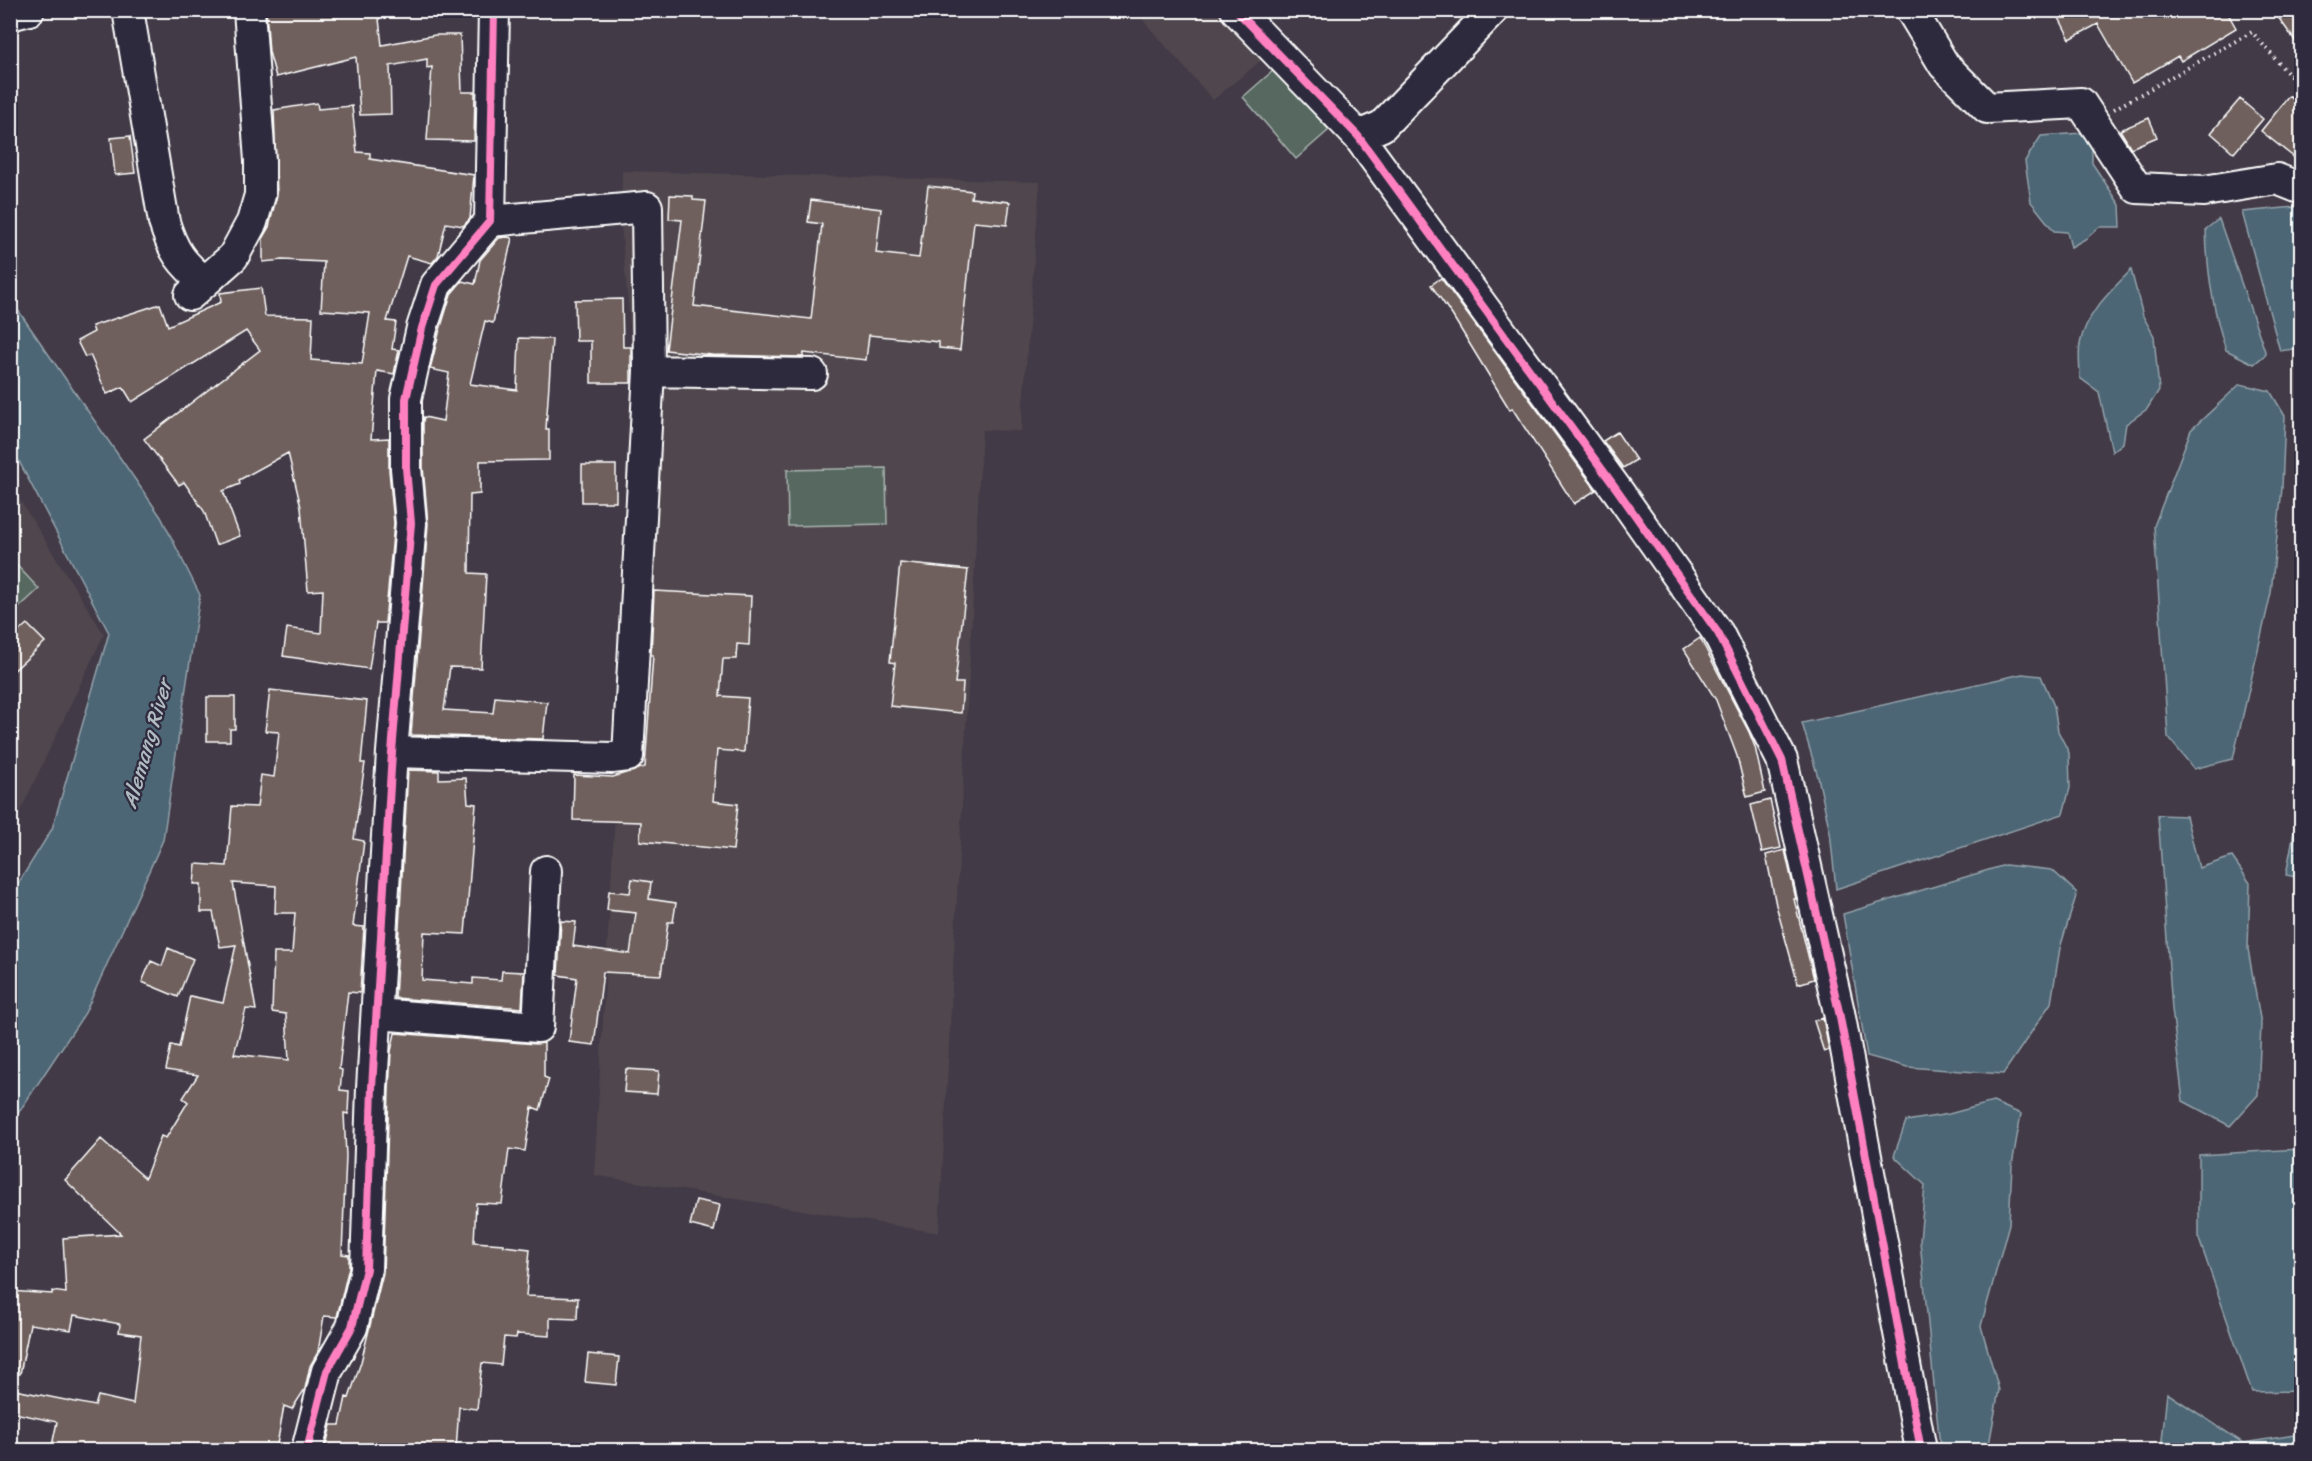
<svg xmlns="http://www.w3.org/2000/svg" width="2312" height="1461" font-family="Sriracha,sans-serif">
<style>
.built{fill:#50464e}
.green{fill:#566860;stroke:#aab4b0;stroke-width:1.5}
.water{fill:#4d6675;stroke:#94a3ac;stroke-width:1.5}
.building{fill:#6f615d;stroke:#fff;stroke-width:1.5;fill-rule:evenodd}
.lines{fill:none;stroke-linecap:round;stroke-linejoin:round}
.minor-casing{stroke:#fff;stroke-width:34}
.path{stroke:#fff;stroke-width:4;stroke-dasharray:1.5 4.5;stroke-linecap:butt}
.minor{stroke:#2f2a3d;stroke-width:30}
.cycleway-casing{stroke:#2f2a3d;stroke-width:11}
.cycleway{stroke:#ff80c0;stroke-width:8}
.labels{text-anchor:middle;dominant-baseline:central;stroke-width:4.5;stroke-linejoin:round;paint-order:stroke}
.water-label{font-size:21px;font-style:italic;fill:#afbac1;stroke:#2f2a3d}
</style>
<rect width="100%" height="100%" fill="#423a47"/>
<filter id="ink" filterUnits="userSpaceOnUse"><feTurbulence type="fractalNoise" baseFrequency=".0167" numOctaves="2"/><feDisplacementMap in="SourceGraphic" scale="12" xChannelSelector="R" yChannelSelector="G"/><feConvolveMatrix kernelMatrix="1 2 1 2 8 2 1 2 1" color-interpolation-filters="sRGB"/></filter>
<g filter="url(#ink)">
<!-- built -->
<path class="built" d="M 1135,11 L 1217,11 L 1264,58 L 1213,100 Z
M 622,171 L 1040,182 L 1021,431 L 982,430 L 939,1233 L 594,1175 L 638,417 L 621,225 Z
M 11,486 L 104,634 L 11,831 Z"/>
<!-- green -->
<path class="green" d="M 1276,68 L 1329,130 L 1296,159 L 1243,97 Z
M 886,468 L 887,524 L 788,526 L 787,470 Z
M 10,558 L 39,589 L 11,615 L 10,615 Z"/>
<!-- water -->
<path class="water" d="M 2082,133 L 2092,147 L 2092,163 L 2120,205 L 2121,227 L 2099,227 L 2087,238 L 2071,247 L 2067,232 L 2054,231 L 2031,202 L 2025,161 L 2041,136 Z
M 2296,207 L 2302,210 L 2301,348 L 2280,351 L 2242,212 Z
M 2219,219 L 2266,354 L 2254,364 L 2226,350 C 2213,311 2207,271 2206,229 Z
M 2131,270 L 2143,316 L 2154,336 L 2159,390 L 2147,409 L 2126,424 L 2123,443 L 2112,452 L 2099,392 L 2080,378 C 2080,367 2078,355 2080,344 C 2086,313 2110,292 2131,270 Z
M 11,300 L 161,517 L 200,595 L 163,840 L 85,1013 L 11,1124 L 11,895 L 52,829 L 109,633 L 11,446 Z
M 2240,384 L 2270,391 L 2285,416 L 2282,488 L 2271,593 L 2233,759 L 2194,769 L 2168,737 L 2154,526 L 2191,430 Z
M 2022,674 L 2041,676 L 2054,706 L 2058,731 L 2069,753 L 2070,788 L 2063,814 L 1836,889 L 1830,832 L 1818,777 L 1802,723 Z
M 2301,794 L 2301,878 L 2286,875 Z
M 2158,815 L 2186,816 L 2199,868 L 2232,857 L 2250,883 L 2248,949 L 2261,1024 L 2258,1095 L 2230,1126 L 2183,1101 L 2172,1009 Z
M 2005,865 L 2052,870 L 2077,893 L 2060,948 L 2051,1003 L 2003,1074 L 1907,1067 L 1867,1056 L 1843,914 Z
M 1993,1102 L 2021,1114 L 2012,1165 L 2009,1224 L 1981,1326 L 1999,1390 L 1988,1450 L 1943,1450 L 1939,1437 L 1920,1241 L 1925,1185 L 1894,1156 L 1906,1121 L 1949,1114 Z
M 2301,1149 L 2301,1391 L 2252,1392 L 2199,1239 L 2199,1155 Z
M 2167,1393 L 2243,1443 L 2301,1434 L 2301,1450 L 2161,1450 Z"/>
<!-- building -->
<path class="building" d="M 266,10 L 378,10 L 382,45 L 435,35 L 460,35 L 462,92 L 475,92 L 474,141 L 427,140 L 432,67 L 427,68 L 427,59 L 390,66 L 391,114 L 360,115 L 356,57 L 276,77 L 269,52 Z
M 2055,10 L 2226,10 L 2236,28 L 2181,61 L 2178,56 L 2132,83 L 2098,24 L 2070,39 Z
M 2273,10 L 2301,10 L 2301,49 Z
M 2289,96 L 2301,106 L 2301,163 L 2261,131 Z
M 2240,99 L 2263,119 L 2234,153 L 2211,133 Z
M 317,103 L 318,109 L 352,106 L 357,152 L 370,153 L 370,159 L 474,175 L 470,219 L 463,226 L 446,223 L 438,256 L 432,263 L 407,256 L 387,321 L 396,322 L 392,349 L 399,350 L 394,374 L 377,371 L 371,439 L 389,438 L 389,470 L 394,523 L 385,623 L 376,623 L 369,669 L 283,656 L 287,628 L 321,633 L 323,590 L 308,591 L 301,507 L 288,453 L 239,480 L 240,484 L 223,491 L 240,536 L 216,545 L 204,511 L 184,482 L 179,485 L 144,439 L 260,350 L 246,331 L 132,402 L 123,387 L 107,394 L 90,355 L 85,357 L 77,341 L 94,332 L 92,326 L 160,304 L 168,326 L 221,302 L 220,293 L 261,288 L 265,316 L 313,317 L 311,360 L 362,364 L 370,313 L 321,310 L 324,262 L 282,260 L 263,262 L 263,237 L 269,227 L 277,195 L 274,110 Z
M 2149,118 L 2157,137 L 2131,148 L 2120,130 Z
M 130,136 L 135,173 L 115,175 L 111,138 Z
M 928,186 L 972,191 L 971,198 L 1010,202 L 1007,225 L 974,222 L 960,350 L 939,348 L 939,342 L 869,335 L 866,360 L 804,353 L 803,357 L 712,355 L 666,350 L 682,220 L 669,219 L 670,195 L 693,196 L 693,200 L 706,201 L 694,306 L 811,319 L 822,224 L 808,222 L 811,200 L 881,209 L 876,253 L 919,258 Z
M 507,237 L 512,238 L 493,323 L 485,321 L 470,384 L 517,390 L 519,338 L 552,339 L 546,429 L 549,429 L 549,460 L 480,461 L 480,494 L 470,495 L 469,573 L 486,574 L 481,668 L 450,667 L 444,710 L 493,713 L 495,697 L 547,702 L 543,739 L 411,735 L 428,524 L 423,467 L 423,421 L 424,417 L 443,421 L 449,373 L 430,369 L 439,333 L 451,294 L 462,281 L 475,284 L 480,260 L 499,238 Z
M 1441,278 L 1596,490 L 1574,504 L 1512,408 L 1510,410 L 1452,315 L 1431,285 Z
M 622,299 L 623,347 L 631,347 L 631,383 L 591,383 L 591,341 L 576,341 L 575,300 Z
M 1617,432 L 1636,460 L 1623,468 L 1603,441 Z
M 582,465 L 616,465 L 616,502 L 582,502 Z
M 900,563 L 968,570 L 955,683 L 963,683 L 961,713 L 890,706 L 895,663 L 890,662 Z
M 654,591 L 751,596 L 749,645 L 737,644 L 736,659 L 723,659 L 720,696 L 748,698 L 744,752 L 717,750 L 713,801 L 738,804 L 733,850 L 640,841 L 641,822 L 573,820 L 574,775 L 613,777 L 645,767 L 653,655 L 651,655 Z
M 27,624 L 45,642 L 10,674 L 10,639 Z
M 1700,638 L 1749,732 L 1755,747 L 1765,792 L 1747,797 L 1737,756 L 1716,700 L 1684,649 Z
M 270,690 L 367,701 L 361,763 L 365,763 L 354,839 L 364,841 L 353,926 L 364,927 L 360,993 L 348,992 L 339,1069 L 342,1070 L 340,1090 L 349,1091 L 348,1114 L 344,1113 L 346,1156 L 342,1254 L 349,1255 L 349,1267 L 337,1317 L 324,1316 L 318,1352 L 310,1366 L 305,1389 L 292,1409 L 284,1406 L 276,1450 L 51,1450 L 57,1422 L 10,1412 L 10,1389 L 95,1406 L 98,1396 L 133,1404 L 141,1335 L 119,1332 L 120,1324 L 74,1315 L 71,1330 L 30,1324 L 20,1374 L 10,1374 L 10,1291 L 52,1294 L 52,1291 L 66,1293 L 63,1238 L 121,1234 L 65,1180 L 101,1139 L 145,1178 L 161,1136 L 166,1138 L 188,1102 L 183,1098 L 198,1075 L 166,1070 L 171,1045 L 179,1047 L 190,996 L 223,1003 L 236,945 L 220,947 L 213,912 L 201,912 L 201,884 L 194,884 L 196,864 L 227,866 L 232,806 L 257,807 L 261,775 L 274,777 L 279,732 L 265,731 ZM 233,883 L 276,886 L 275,913 L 295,913 L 292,953 L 274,953 L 272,1012 L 286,1014 L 289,1060 L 234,1054 L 246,1009 L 256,1010 Z
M 207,697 L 235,697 L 235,729 L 230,729 L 230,741 L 207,741 Z
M 408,770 L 439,771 L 439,779 L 466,778 L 468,803 L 476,804 L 465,934 L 424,932 L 422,980 L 473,984 L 473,978 L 501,980 L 502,971 L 524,972 L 522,1008 L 395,998 Z
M 1770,800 L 1781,848 L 1762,852 L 1751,805 Z
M 1785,850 L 1796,899 L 1794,899 L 1814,979 L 1798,984 L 1776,905 L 1766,855 Z
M 632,879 L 651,882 L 649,899 L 676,903 L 673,922 L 668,922 L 661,975 L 603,972 L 594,1045 L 569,1042 L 577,978 L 558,975 L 561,921 L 576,922 L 573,946 L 630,954 L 636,913 L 607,910 L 609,891 L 630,893 Z
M 168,948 L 193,959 L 178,997 L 142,982 L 151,961 L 162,966 Z
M 1823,1018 L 1829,1050 L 1824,1052 L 1814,1021 Z
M 395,1033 L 537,1044 L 544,1043 L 544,1077 L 549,1079 L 540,1110 L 532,1107 L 525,1151 L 509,1149 L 502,1204 L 476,1203 L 474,1242 L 504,1244 L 504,1246 L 530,1249 L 526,1296 L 578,1298 L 577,1319 L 550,1318 L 550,1336 L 517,1334 L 516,1338 L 504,1337 L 501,1365 L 482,1363 L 477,1409 L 459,1407 L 456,1450 L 325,1450 L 331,1425 L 340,1425 L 346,1397 L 349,1398 L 361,1362 L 383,1273 L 389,1091 L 391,1051 Z
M 626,1069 L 659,1071 L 657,1094 L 624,1092 Z
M 696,1200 L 720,1205 L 714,1231 L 690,1225 Z
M 588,1354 L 619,1357 L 616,1385 L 585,1382 Z"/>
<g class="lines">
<!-- minor casing -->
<g class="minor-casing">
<path id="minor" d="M 128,10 L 164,222 C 173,251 181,263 205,282
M 1236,10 L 1358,136 L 1618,491 L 1718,633 L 1782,760 L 1839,1012 L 1921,1450
M 1911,10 L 1944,65 L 1987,108 L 2081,103 L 2137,188 L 2204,191 L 2277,179 L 2302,189
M 10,15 L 29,10
M 1358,136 L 1382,126 L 1493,10
M 190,295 L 233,257 L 252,222 L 260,195 L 260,161 L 249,10
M 649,371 L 812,374
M 392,752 L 612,758 L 628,756 L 649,371 L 647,207 L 490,221
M 377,1014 L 538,1027 L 546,871
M 307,1450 L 327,1371 L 352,1327 L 366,1269 L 372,1088 L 392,752 L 411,523 L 406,468 L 406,399 L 422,328 L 436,285 L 490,221 L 494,10"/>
</g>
<!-- path -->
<path class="path" d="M 2114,109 L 2252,32 L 2290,76 L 2302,68"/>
<!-- minor -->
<use href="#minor" class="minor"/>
<!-- cycleway casing -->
<g class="cycleway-casing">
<path id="cycleway" d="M 1236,10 L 1358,136 L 1618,491 L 1718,633 L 1782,760 L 1839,1012 L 1921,1450
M 307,1450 L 327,1371 L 352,1327 L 366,1269 L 372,1088 L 392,752 L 411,523 L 406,468 L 406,399 L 422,328 L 436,285 L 490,221 L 494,10"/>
</g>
<!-- cycleway -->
<use href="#cycleway" class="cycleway"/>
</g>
</g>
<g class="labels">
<!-- water labels -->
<g class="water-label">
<text transform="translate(147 744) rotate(-74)">Alemang River</text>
</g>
</g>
<!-- margin -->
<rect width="2312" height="1461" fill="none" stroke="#2f2a3d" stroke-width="36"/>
<rect x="18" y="18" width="2276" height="1425" fill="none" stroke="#fff" stroke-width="2" filter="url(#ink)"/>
</svg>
